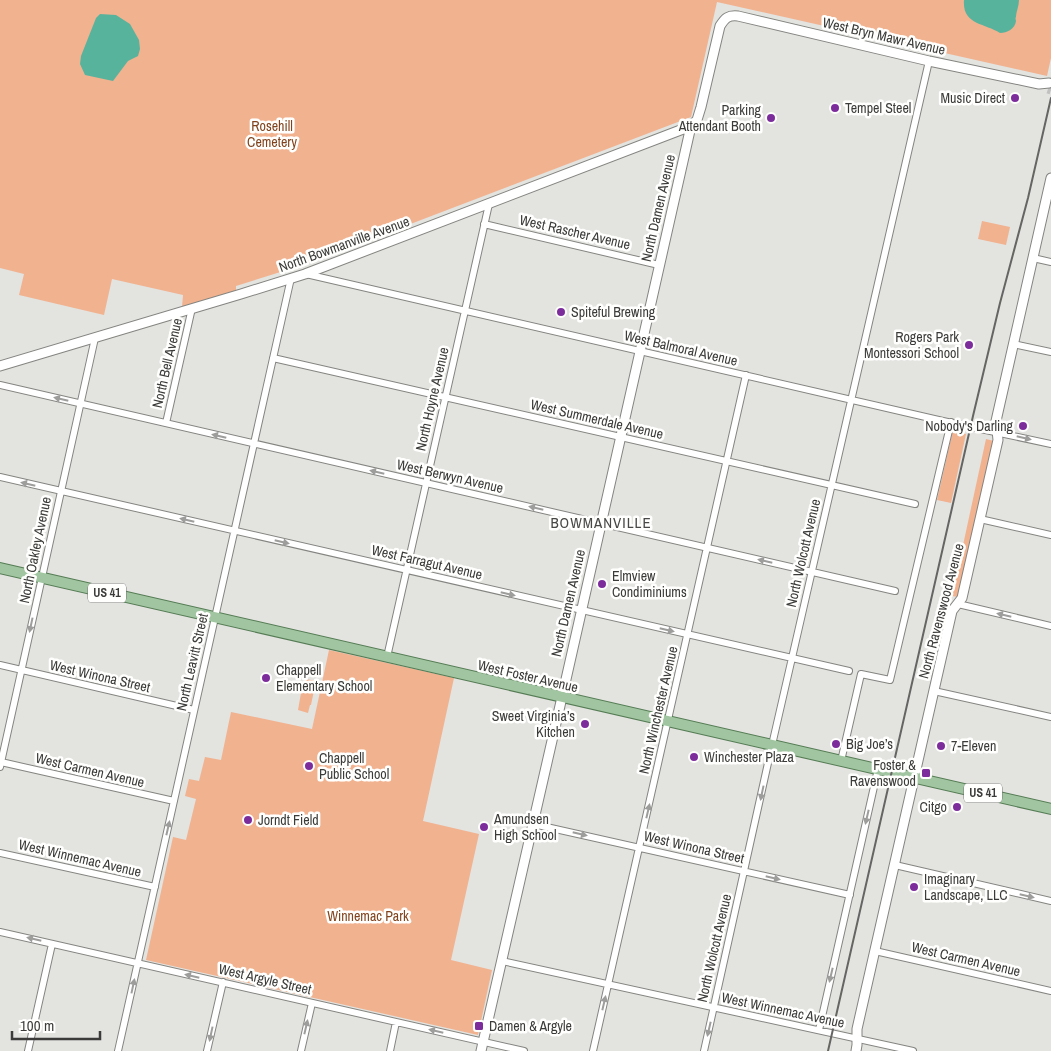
<svg xmlns="http://www.w3.org/2000/svg" width="1051" height="1051" font-family="'Archivo Narrow',sans-serif">
<style>
.green{fill:#f1b290}
.water{fill:#58b39d}
.lines{fill:none;stroke-linecap:round;stroke-linejoin:round}
.tertiary-tunnel{stroke:#c1c1bf;stroke-width:9;stroke-dasharray:9 4.5;stroke-linecap:butt}
.minor-casing{stroke:#848481;stroke-width:8}
.tertiary-casing{stroke:#848481;stroke-width:11}
.secondary-casing{stroke:#848481;stroke-width:11}
.primary-casing{stroke:#557c54;stroke-width:12}
.minor{stroke:#fff;stroke-width:6}
.tertiary{stroke:#fff;stroke-width:9}
.secondary{stroke:#fff;stroke-width:9}
.primary{stroke:#a1c5a1;stroke-width:10}
.rail{stroke:#656563;stroke-width:2}
.oneway{fill:#9d9d9c}
.poi-dot{fill:#7d2c9c;stroke:#fffffe;stroke-width:2}
.labels{text-anchor:middle;dominant-baseline:central;stroke-width:5;stroke-linejoin:round;paint-order:stroke}
.shield{fill:#fffffe;stroke:#767674;stroke-width:1}
.shield-label{font-size:12px;font-weight:bold;fill:#3b3b39}
.street-label{font-size:14px;fill:#3b3b39;stroke:#fffffe}
.poi-label{font-size:14px;fill:#3b3b39;stroke:#fffffe;text-anchor:start}
.park-label{font-size:14px;fill:#81431d;stroke:#fffffe}
.neighbourhood-label{font-size:15px;letter-spacing:1px;fill:#484946;stroke:#fffffe}
</style>
<rect width="100%" height="100%" fill="#e3e3e0"/>
<!-- green -->
<path class="green" d="M 0,0 L 1051,0 L 1051,58 L 1047,76 L 717,2 L 691,117 L 303,265 L 236,286 L 236,291 L 182,307 L 183,295 L 112,279 L 104,315 L 19,295 L 24,274 L 0,268 Z
M 982,221 L 1010,227 L 1006,245 L 978,239 Z
M 953,430 L 966,434 L 951,503 L 937,500 Z
M 986,439 L 994,441 L 958,597 L 952,596 Z
M 329,650 L 454,678 L 423,821 L 479,834 L 451,960 L 492,970 L 478,1035 L 146,960 L 173,837 L 186,840 L 196,799 L 185,796 L 189,779 L 199,781 L 205,757 L 221,760 L 231,712 L 312,729 Z
M 306,679 L 316,681 L 311,705 L 310,705 L 308,713 L 298,710 L 301,693 L 303,693 Z"/>
<!-- water -->
<path class="water" d="M 964,0 L 1019,0 C 1019,6 1016,12 1016,17 C 1015,18 1016,20 1016,21 C 1015,29 1007,33 1000,33 C 985,23 962,25 964,0 Z
M 100,14 L 116,15 L 130,24 L 139,40 L 140,49 L 138,56 L 128,61 L 113,81 L 85,75 L 80,64 L 81,56 L 96,18 Z"/>
<g class="lines">
<!-- tertiary-tunnel -->
<path class="tertiary-tunnel" d="M 1048,89 L 1051,90"/>
<!-- minor casing -->
<g class="minor-casing">
<path id="minor" d="M 484,224 L 659,265
M 1033,258 L 1051,262
M 306,274 L 943,421 L 1051,444
M 1013,344 L 1051,352
M 273,358 L 915,504
M 0,385 L 895,591
M 166,423 L 192,308
M 0,477 L 849,671
M 980,519 L 1051,535
M 958,604 L 1051,626
M 387,657 L 489,204
M 0,665 L 194,710
M 934,691 L 1051,717
M 841,761 L 861,674 L 890,680 L 951,422
M 1,762 L 174,801
M 0,767 L 95,338
M 533,824 L 850,895
M 0,853 L 155,887
M 895,865 L 1051,901
M 0,932 L 524,1051
M 875,951 L 1051,991
M 502,961 L 913,1051
M 819,1030 L 878,769
M 28,1051 L 52,944
M 118,1051 L 291,278
M 207,1051 L 223,982
M 301,1051 L 312,1003
M 390,1051 L 396,1022
M 593,1051 L 746,375
M 704,1051 L 772,745 L 929,61"/>
</g>
<!-- tertiary casing -->
<g class="tertiary-casing">
<path id="tertiary" d="M 0,366 L 241,294 L 305,274 L 691,126
M 562,697 L 691,126 L 697,120 L 701,107 L 720,26 C 725,18 728,15 738,16 L 929,61 L 1039,84 L 1049,83
M 856,1051 L 857,1045 L 857,1029 L 952,611 L 962,598 L 998,440 L 996,421 L 1051,178"/>
</g>
<!-- secondary casing -->
<g class="secondary-casing">
<path id="secondary" d="M 481,1051 L 562,697"/>
</g>
<!-- primary casing -->
<g class="primary-casing">
<path id="primary" d="M 0,568 L 1051,809"/>
</g>
<!-- minor -->
<use href="#minor" class="minor"/>
<!-- tertiary -->
<use href="#tertiary" class="tertiary"/>
<!-- secondary -->
<use href="#secondary" class="secondary"/>
<!-- primary -->
<use href="#primary" class="primary"/>
<!-- rail -->
<path class="rail" d="M 828,1051 L 973,416 L 1000,303 L 1028,198 L 1051,98"/>
</g>
<!-- one-way arrows -->
<defs><path id="oneway-solid" d="M-6-.8H1V-3.2L6.5 0L1 3.2V.8H-6Z" transform="scale(1.25)"/></defs>
<g class="oneway">
<use href="#oneway-solid" transform="translate(61 399) rotate(-167)"/>
<use href="#oneway-solid" transform="translate(219 436) rotate(-167)"/>
<use href="#oneway-solid" transform="translate(1024 438) rotate(13)"/>
<use href="#oneway-solid" transform="translate(377 472) rotate(-167)"/>
<use href="#oneway-solid" transform="translate(28 484) rotate(-167)"/>
<use href="#oneway-solid" transform="translate(536 508) rotate(-167)"/>
<use href="#oneway-solid" transform="translate(187 520) rotate(-167)"/>
<use href="#oneway-solid" transform="translate(282 542) rotate(13)"/>
<use href="#oneway-solid" transform="translate(765 561) rotate(-167)"/>
<use href="#oneway-solid" transform="translate(508 594) rotate(13)"/>
<use href="#oneway-solid" transform="translate(1004 615) rotate(-167)"/>
<use href="#oneway-solid" transform="translate(31 625) rotate(102)"/>
<use href="#oneway-solid" transform="translate(667 630) rotate(13)"/>
<use href="#oneway-solid" transform="translate(762 793) rotate(102)"/>
<use href="#oneway-solid" transform="translate(648 811) rotate(-77)"/>
<use href="#oneway-solid" transform="translate(867 817) rotate(103)"/>
<use href="#oneway-solid" transform="translate(168 828) rotate(-77)"/>
<use href="#oneway-solid" transform="translate(580 834) rotate(13)"/>
<use href="#oneway-solid" transform="translate(773 878) rotate(13)"/>
<use href="#oneway-solid" transform="translate(1027 896) rotate(13)"/>
<use href="#oneway-solid" transform="translate(34 939) rotate(-167)"/>
<use href="#oneway-solid" transform="translate(831 975) rotate(103)"/>
<use href="#oneway-solid" transform="translate(192 976) rotate(-167)"/>
<use href="#oneway-solid" transform="translate(133 986) rotate(-78)"/>
<use href="#oneway-solid" transform="translate(604 1003) rotate(-77)"/>
<use href="#oneway-solid" transform="translate(306 1027) rotate(-77)"/>
<use href="#oneway-solid" transform="translate(709 1029) rotate(103)"/>
<use href="#oneway-solid" transform="translate(436 1031) rotate(-167)"/>
<use href="#oneway-solid" transform="translate(211 1034) rotate(102)"/>
</g>
<!-- markers -->
<g class="poi-dot">
<circle cx="1015" cy="98" r="5"/>
<circle cx="835" cy="108" r="5"/>
<circle cx="771" cy="118" r="5"/>
<circle cx="561" cy="312" r="5"/>
<circle cx="969" cy="345" r="5"/>
<circle cx="1023" cy="426" r="5"/>
<circle cx="602" cy="584" r="5"/>
<circle cx="266" cy="678" r="5"/>
<circle cx="585" cy="724" r="5"/>
<circle cx="836" cy="744" r="5"/>
<circle cx="941" cy="746" r="5"/>
<circle cx="694" cy="757" r="5"/>
<circle cx="309" cy="766" r="5"/>
<rect x="921" y="768" width="10" height="10" rx="2.5"/>
<circle cx="957" cy="807" r="5"/>
<circle cx="248" cy="820" r="5"/>
<circle cx="484" cy="827" r="5"/>
<circle cx="914" cy="887" r="5"/>
<rect x="474" y="1021" width="10" height="10" rx="2.5"/>
</g>
<g class="labels">
<!-- shield labels -->
<g class="shield">
<rect x="88" y="583.5" width="38" height="19" rx="4"/>
<rect x="964" y="783.5" width="38" height="19" rx="4"/>
</g>
<g class="shield-label">
<text x="107" y="593">US 41</text>
<text x="983" y="793">US 41</text>
</g>
<!-- street labels -->
<g class="street-label">
<text transform="translate(884 36) rotate(13)">West Bryn Mawr Avenue</text>
<text transform="translate(658 208) rotate(-77)">North Damen Avenue</text>
<text transform="translate(575 232) rotate(13)">West Rascher Avenue</text>
<text transform="translate(344 244) rotate(-20)">North Bowmanville Avenue</text>
<text transform="translate(681 348) rotate(13)">West Balmoral Avenue</text>
<text transform="translate(167 363) rotate(-77)">North Bell Avenue</text>
<text transform="translate(432 399) rotate(-77)">North Hoyne Avenue</text>
<text transform="translate(597 419) rotate(13)">West Summerdale Avenue</text>
<text transform="translate(450 476) rotate(13)">West Berwyn Avenue</text>
<text transform="translate(35 550) rotate(-78)">North Oakley Avenue</text>
<text transform="translate(803 553) rotate(-77)">North Wolcott Avenue</text>
<text transform="translate(427 562) rotate(13)">West Farragut Avenue</text>
<text transform="translate(568 603) rotate(-77)">North Damen Avenue</text>
<text transform="translate(941 611) rotate(-75)">North Ravenswood Avenue</text>
<text transform="translate(192 662) rotate(-77)">North Leavitt Street</text>
<text transform="translate(100 676) rotate(13)">West Winona Street</text>
<text transform="translate(528 676) rotate(13)">West Foster Avenue</text>
<text transform="translate(658 710) rotate(-77)">North Winchester Avenue</text>
<text transform="translate(90 770) rotate(13)">West Carmen Avenue</text>
<text transform="translate(694 847) rotate(13)">West Winona Street</text>
<text transform="translate(80 858) rotate(13)">West Winnemac Avenue</text>
<text transform="translate(714 948) rotate(-77)">North Wolcott Avenue</text>
<text transform="translate(966 959) rotate(13)">West Carmen Avenue</text>
<text transform="translate(265 979) rotate(13)">West Argyle Street</text>
<text transform="translate(783 1010) rotate(12)">West Winnemac Avenue</text>
</g>
<!-- poi labels -->
<g class="poi-label">
<text x="1005" y="98" text-anchor="end">Music Direct</text>
<text x="845" y="108">Tempel Steel</text>
<text x="761" y="110" text-anchor="end">Parking<tspan x="761" dy="16">Attendant Booth</tspan></text>
<text x="571" y="312">Spiteful Brewing</text>
<text x="959" y="337" text-anchor="end">Rogers Park<tspan x="959" dy="16">Montessori School</tspan></text>
<text x="1013" y="426" text-anchor="end">Nobody's Darling</text>
<text x="612" y="576">Elmview<tspan x="612" dy="16">Condiminiums</tspan></text>
<text x="276" y="670">Chappell<tspan x="276" dy="16">Elementary School</tspan></text>
<text x="575" y="716" text-anchor="end">Sweet Virginia’s<tspan x="575" dy="16">Kitchen</tspan></text>
<text x="846" y="744">Big Joe’s</text>
<text x="951" y="746">7-Eleven</text>
<text x="704" y="757">Winchester Plaza</text>
<text x="319" y="758">Chappell<tspan x="319" dy="16">Public School</tspan></text>
<text x="916" y="765" text-anchor="end">Foster &amp;<tspan x="916" dy="16">Ravenswood</tspan></text>
<text x="947" y="807" text-anchor="end">Citgo</text>
<text x="494" y="819">Amundsen<tspan x="494" dy="16">High School</tspan></text>
<text x="258" y="820">Jorndt Field</text>
<text x="924" y="879">Imaginary<tspan x="924" dy="16">Landscape, LLC</tspan></text>
<text x="489" y="1026">Damen &amp; Argyle</text>
</g>
<!-- park labels -->
<g class="park-label">
<text x="272" y="126">Rosehill<tspan x="272" dy="16">Cemetery</tspan></text>
<text x="368" y="916">Winnemac Park</text>
</g>
<!-- neighbourhood labels -->
<g class="neighbourhood-label">
<text x="601" y="522">BOWMANVILLE</text>
</g>
</g>
<!-- scale -->
<path d="M12 1031v8h88v-8" fill="none" stroke="#3b3b39" stroke-width="2.5"/>
<text x="20" y="1031" font-size="15" fill="#3b3b39" stroke="#fffffe" stroke-width="4" paint-order="stroke">100 m</text>
</svg>
